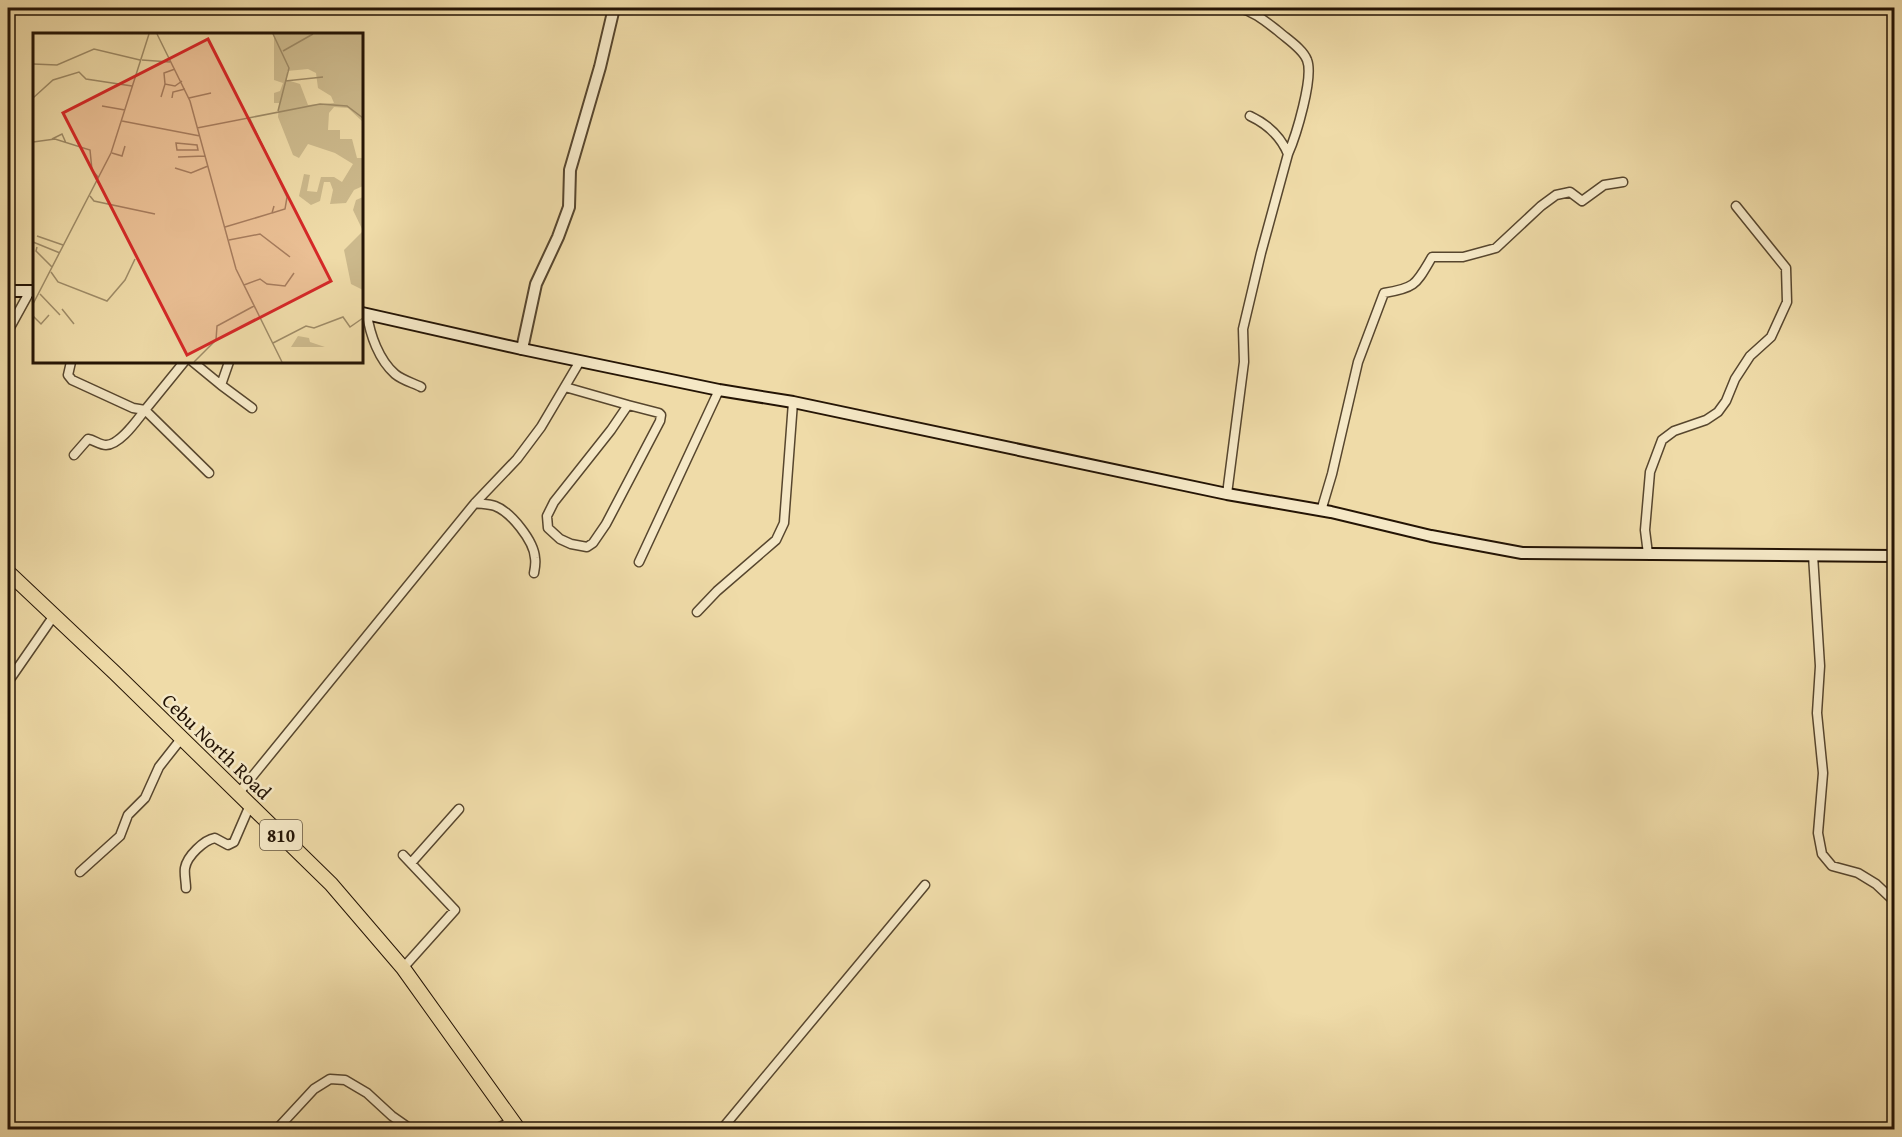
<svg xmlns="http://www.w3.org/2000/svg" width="1902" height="1137" font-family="'Gentium Book Plus',serif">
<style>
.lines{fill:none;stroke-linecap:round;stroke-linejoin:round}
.minor-casing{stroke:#57462e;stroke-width:11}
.tertiary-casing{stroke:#57462e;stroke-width:14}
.secondary-casing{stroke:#241405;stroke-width:14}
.trunk-casing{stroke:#241405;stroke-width:16}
.minor{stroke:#f5e8c6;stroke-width:8}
.tertiary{stroke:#f5e8c6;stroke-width:10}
.secondary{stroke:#f5e8c6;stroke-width:10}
.trunk{stroke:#efdba8;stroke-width:14}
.labels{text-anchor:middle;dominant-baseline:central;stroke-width:5;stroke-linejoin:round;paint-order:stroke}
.shield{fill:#f5e8c6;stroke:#63543f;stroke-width:1.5}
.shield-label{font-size:18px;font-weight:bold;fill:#241405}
.street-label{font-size:20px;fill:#241405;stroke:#f5e8c6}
.inset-road{fill:none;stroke:#9e8b67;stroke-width:1.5}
.view{fill:#d62828;fill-opacity:0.15;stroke:#d62828;stroke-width:3}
.inset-edge{fill:none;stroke:#241405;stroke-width:3}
</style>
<rect width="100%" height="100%" fill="#efdba8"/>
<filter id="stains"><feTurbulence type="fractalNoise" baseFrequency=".00333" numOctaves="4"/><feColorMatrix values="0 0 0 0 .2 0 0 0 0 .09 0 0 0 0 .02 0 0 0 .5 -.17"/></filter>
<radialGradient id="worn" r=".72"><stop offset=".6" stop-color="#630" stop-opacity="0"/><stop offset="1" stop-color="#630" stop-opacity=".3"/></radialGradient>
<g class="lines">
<!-- minor casing -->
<g class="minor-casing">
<path id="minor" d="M 1239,8 C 1255,12 1265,21 1278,31 C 1287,39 1303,49 1307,60 C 1314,77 1296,136 1288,154
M 367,314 C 370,335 379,360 395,374 C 402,380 413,383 421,387
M 8,331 L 30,291
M 71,362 L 68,375 L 72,380 L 133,408 L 145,410 C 137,420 120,445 106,445 C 100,445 94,440 88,439 L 74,455
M 184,362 L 145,410 L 209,473
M 193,362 L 221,385
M 229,362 L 221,385 L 252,408
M 565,387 L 628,405
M 628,405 L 659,413 L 661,415 L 660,421 L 606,524 L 593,543 L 587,547 L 571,544 L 560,539 L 548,528 L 547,516 L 554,502 L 611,430 Z
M 1227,494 L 1244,362 L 1243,329 L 1261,253 L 1288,154 C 1281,137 1267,124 1250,116
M 475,503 C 481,504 489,504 495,506 C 511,512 534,541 535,558 C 536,563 535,568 534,573
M 1321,511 L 1332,474 L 1358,362 L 1384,293 C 1416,288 1416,284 1432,257 L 1463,257 L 1496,248 L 1541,206 L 1556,195 L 1570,192 L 1582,201 L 1604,185 L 1623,182
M 1648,554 L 1645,530 L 1650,472 L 1662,440 L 1674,431 L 1706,420 L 1718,412 L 1726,401 L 1735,379 L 1750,356 L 1771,337 L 1787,302 L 1786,268 L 1736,206
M 1813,555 L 1820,666 L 1817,713 L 1823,773 L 1818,833 L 1822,854 L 1832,866 L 1858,873 L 1876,884 L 1894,901
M 639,562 L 719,390
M 697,612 L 717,591 L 776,540 L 784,523 L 793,402
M 8,682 L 53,617
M 238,794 L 475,503 L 517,459 L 541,427 L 580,361
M 403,855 L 455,910 L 403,968
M 411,863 L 459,809
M 80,872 L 120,836 L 128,815 L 145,798 L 159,767 L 181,739
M 186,888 C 186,882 184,874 185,868 C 187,856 204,840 215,838 L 228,845 L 234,842 L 250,805
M 276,1130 L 314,1089 L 330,1079 L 345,1080 L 367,1093 L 392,1116 L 412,1130
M 493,1130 L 513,1121
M 721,1130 L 925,885"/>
</g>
<!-- tertiary casing -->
<g class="tertiary-casing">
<path id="tertiary" d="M 522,349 L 536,284 L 558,237 L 569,207 L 570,170 L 600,67 L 614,8"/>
</g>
<!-- secondary casing -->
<g class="secondary-casing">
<path id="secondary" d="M 8,291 L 34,291
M 362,313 L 522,349 L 719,390 L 793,402 L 1227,494 L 1331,512 L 1431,536 L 1522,553 L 1894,556"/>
</g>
<!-- trunk casing -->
<g class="trunk-casing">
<path id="trunk" d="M 8,572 L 115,673 L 331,884 L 403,968 L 519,1130"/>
</g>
<!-- minor -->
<use href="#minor" class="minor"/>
<!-- tertiary -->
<use href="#tertiary" class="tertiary"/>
<!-- secondary -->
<use href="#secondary" class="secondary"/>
<!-- trunk -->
<use href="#trunk" class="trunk"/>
</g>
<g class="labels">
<!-- shield labels -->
<rect class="shield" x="260" y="820" width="42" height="30" rx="4.5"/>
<g class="shield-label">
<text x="281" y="835">810</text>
</g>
<!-- street labels -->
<g class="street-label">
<text transform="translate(217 746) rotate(44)">Cebu North Road</text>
</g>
</g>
<!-- overview -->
<g transform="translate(33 33)">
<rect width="330" height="330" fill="#efdba8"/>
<path d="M 241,1 L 330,1 L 330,89 L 315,75 L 301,74 L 296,80 L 295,97 L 307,97 L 307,106 L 319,106 L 324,125 L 330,125 L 330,153 L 321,157 L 313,170 L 297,171 L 300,157 L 297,149 L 291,149 L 287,168 L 278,172 L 266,163 L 271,141 L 277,142 L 274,158 L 284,159 L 288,144 L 301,144 L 309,149 L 320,131 L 302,120 L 275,111 L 266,125 L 260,122 L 245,84 L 246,70 L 241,70 L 241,60 L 247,58 L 250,50 L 241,47 ZM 275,36 L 283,40 L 285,55 L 298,63 L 301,70 L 275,72 L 267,51 L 254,47 L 254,38 ZM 330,164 L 330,257 L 318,251 L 311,217 L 330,198 L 320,177 L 323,167 ZM 265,303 L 276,305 L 277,309 L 292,314 L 258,314 Z" fill="#ccb98c" fill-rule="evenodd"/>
<path class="inset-road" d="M 124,1 L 157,68 L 203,236 L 249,329M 240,1 L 256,35 L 245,78M 250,18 L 280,1M 109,27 L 137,29M 0,31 L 24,32 L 61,16 L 107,27M 252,48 L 290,44M 132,51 L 131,40 L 142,36M 128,64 L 132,51 L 142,53 L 149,48M 0,65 L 20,47 L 46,39 L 53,46 L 99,53M 139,65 L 140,59 L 152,56M 156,65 L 178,60M 69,73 L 92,77M 216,84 L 254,164 L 252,176 L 239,180M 89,88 L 167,103M 164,95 L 287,71 L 314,73 L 330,85M 19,106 L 29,101 L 33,110M 0,109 L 22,106 L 57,117 L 59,137 L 65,144M 143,110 L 164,112 L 165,117 L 144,117 ZM 79,120 L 89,123 L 92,113M 145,124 L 172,123M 142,135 L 158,140 L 175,133M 57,163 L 61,168 L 122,181M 192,194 L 239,180 L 241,173M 4,203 L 30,212M 196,207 L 227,201 L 257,224M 0,209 L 27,220M 4,214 L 3,218 L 19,234M 18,239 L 25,249 L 74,268 L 92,247 L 102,226M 211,252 L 227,246 L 234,251 L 252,253 L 261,240M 7,261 L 27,282M 0,271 L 78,120 L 116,1M 29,276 L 41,291M 0,283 L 8,291 L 16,282M 240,310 L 273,293 L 281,295 L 310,284 L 317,294 L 330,285M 161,329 L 183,307 L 184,293 L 221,273"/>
<path class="view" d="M 175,6 L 298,248 L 154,322 L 30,80 Z"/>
<rect width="330" height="330" class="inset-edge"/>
</g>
<!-- margin -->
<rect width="1902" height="1137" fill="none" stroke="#efdba8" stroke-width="30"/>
<rect x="9" y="9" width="1884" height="1119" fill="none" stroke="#241405" stroke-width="3"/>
<rect x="15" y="15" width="1872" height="1107" fill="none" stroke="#241405" stroke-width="1.5"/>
<rect width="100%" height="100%" filter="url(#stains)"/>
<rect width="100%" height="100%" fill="url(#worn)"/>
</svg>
